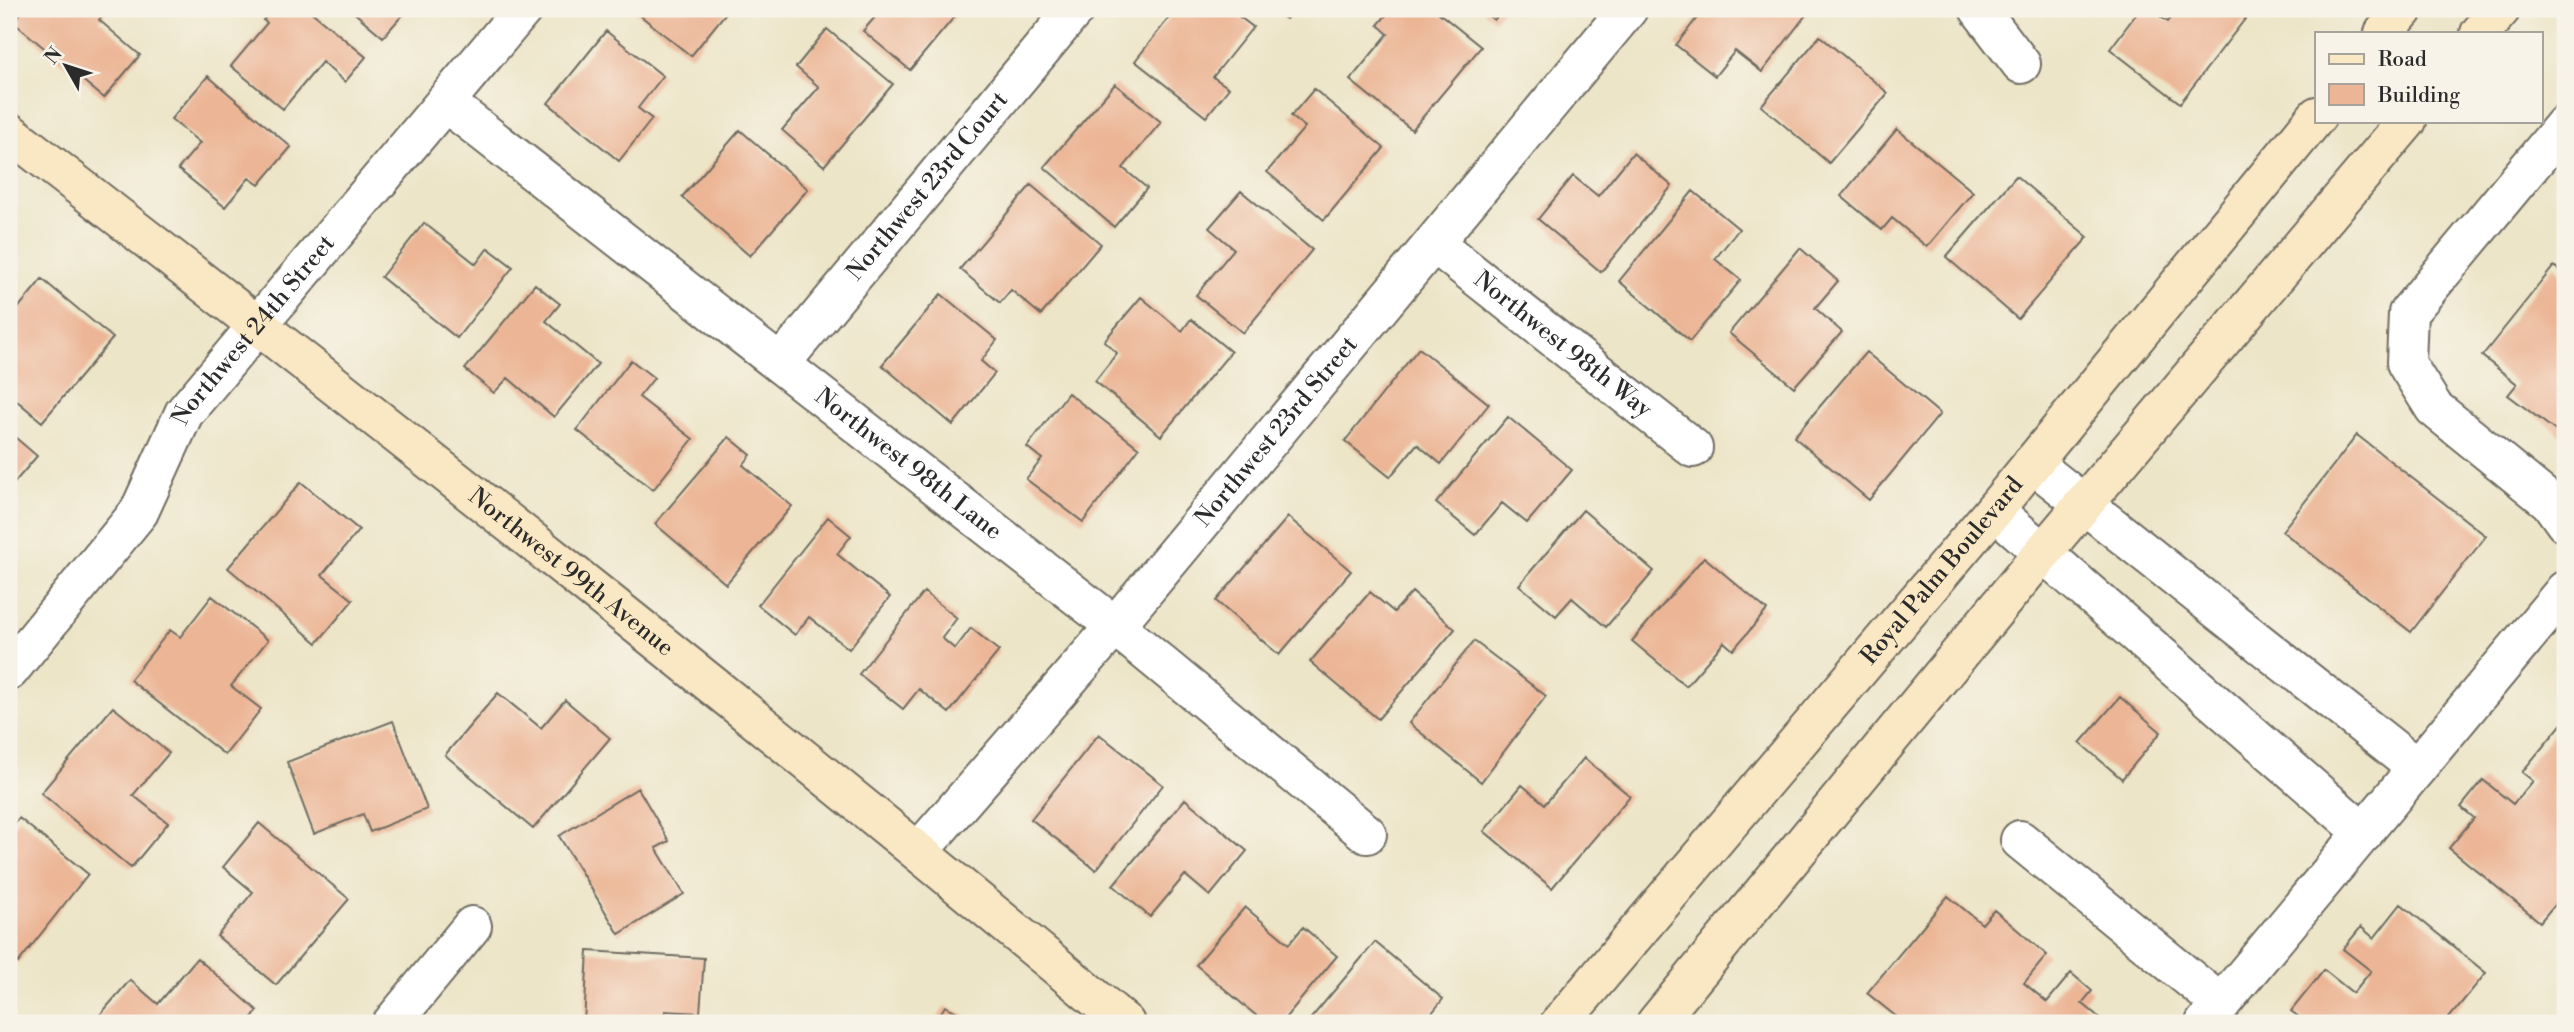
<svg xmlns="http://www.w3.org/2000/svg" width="2574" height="1032" font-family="'Libre Bodoni',serif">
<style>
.building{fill:#ecb696}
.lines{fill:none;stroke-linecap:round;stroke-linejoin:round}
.street-casing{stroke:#6f6c62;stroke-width:42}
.secondary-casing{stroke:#6f6c62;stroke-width:42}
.street{stroke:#fff;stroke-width:38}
.secondary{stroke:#fae7c3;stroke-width:38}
.labels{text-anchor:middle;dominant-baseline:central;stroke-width:6;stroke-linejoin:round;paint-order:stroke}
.street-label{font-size:24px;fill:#2b2b2b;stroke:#f7f3e8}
</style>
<rect width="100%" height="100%" fill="#f7f3e8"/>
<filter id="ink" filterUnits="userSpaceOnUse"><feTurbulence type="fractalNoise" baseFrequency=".0143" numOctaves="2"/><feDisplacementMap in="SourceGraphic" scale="14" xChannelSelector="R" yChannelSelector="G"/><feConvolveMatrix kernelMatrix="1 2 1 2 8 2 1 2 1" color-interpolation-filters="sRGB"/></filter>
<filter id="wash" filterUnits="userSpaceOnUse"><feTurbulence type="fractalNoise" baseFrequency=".00686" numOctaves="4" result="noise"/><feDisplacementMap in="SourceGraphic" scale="28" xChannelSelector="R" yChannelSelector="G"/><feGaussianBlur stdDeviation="1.57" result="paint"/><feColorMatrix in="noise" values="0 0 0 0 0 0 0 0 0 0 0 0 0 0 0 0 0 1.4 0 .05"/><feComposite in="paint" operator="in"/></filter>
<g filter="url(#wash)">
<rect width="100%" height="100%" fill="#ede5c8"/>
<g id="blocks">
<!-- building -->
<path class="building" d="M 24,9 L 108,9 L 99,20 L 140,55 L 104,98 L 13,22 Z
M 273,9 L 308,9 L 366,57 L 345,82 L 322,62 L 283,109 L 231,66 L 267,23 L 263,20 Z
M 350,9 L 408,9 L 383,37 Z
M 632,9 L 729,9 L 691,56 Z
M 882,9 L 961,9 L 910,70 L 863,31 Z
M 1176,9 L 1229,9 L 1253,27 L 1213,77 L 1229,88 L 1206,117 L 1135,61 Z
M 1273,9 L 1295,9 L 1286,19 Z
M 1391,9 L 1434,9 L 1481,47 L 1412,130 L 1350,80 L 1388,34 L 1378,25 Z
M 1481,9 L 1504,9 L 1494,20 Z
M 1704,9 L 1806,9 L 1809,11 L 1762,72 L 1735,51 L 1715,76 L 1676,45 Z
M 2140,9 L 2149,9 L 2168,22 L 2178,9 L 2252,10 L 2180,103 L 2110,49 Z
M 827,29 L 893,84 L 824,166 L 782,130 L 819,87 L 796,67 Z
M 606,31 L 663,76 L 638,108 L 652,119 L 619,161 L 548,103 Z
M 1820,36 L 1888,93 L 1829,163 L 1761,106 Z
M 208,76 L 291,147 L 259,185 L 249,178 L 225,207 L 178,169 L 200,143 L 171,119 Z
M 1115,84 L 1161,122 L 1123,168 L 1147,188 L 1114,227 L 1044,167 Z
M 1314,89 L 1384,148 L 1324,220 L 1267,172 L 1305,127 L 1291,116 Z
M 1897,129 L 1973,192 L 1927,247 L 1892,218 L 1882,230 L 1841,196 Z
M 740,130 L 808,189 L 750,256 L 682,197 Z
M 1633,153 L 1672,186 L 1601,272 L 1538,219 L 1573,176 L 1598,196 Z
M 2016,176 L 2088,237 L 2018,319 L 1946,257 Z
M 1031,185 L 1101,244 L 1041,315 L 1011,290 L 1000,303 L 960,269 Z
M 1241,191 L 1312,250 L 1243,333 L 1196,295 L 1234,249 L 1209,228 Z
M 1693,191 L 1739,229 L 1715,259 L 1741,280 L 1690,341 L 1619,281 Z
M 424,223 L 476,264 L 488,248 L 513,267 L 457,338 L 381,277 Z
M 1800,248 L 1838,281 L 1815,308 L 1842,332 L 1794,387 L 1729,333 Z
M 2554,266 L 2565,275 L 2565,438 L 2508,395 L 2517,384 L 2482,356 Z
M 42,279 L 113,338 L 42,422 L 9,394 L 9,341 L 15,334 L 9,329 L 9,319 Z
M 535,284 L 560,304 L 546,321 L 598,364 L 554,417 L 508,378 L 494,393 L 465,369 Z
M 941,294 L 997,340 L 981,361 L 995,373 L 953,425 L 882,365 Z
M 1141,297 L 1182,331 L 1191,319 L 1231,352 L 1161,436 L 1095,381 L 1117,353 L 1104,341 Z
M 1419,348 L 1489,404 L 1441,464 L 1417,444 L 1390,477 L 1345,441 Z
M 1866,352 L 1940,414 L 1869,500 L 1794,437 Z
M 631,360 L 654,378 L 639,397 L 693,439 L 653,490 L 577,430 Z
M 1068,393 L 1139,448 L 1083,522 L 1026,479 L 1042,459 L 1027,447 Z
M 1508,417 L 1572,470 L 1527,523 L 1502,503 L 1475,535 L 1436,503 Z
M 9,432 L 37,456 L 9,489 Z
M 2357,435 L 2486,536 L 2411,632 L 2282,531 Z
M 729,437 L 751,455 L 743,465 L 792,506 L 726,584 L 655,524 Z
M 301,482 L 359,530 L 322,575 L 353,600 L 317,643 L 228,568 Z
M 1583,510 L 1654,571 L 1606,627 L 1572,598 L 1556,616 L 1519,585 Z
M 828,517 L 851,536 L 837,554 L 890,597 L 849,649 L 809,617 L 795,635 L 758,605 Z
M 1288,517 L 1351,571 L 1279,655 L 1216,601 Z
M 1704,557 L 1767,610 L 1733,650 L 1724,642 L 1686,686 L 1632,641 Z
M 924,592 L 957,618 L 942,638 L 955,649 L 971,628 L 999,651 L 949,713 L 919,689 L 903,709 L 859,674 Z
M 1370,592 L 1394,612 L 1412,592 L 1455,629 L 1378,719 L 1310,662 Z
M 212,596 L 268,640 L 231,686 L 261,709 L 225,755 L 130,680 L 170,630 L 180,637 Z
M 1474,641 L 1546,696 L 1481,782 L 1409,723 Z
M 498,693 L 541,728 L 565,700 L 610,738 L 533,829 L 445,755 Z
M 2120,697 L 2161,732 L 2122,779 L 2080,743 Z
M 113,707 L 169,753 L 133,795 L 168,823 L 131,868 L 41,793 Z
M 2565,720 L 2565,876 L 2563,879 L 2565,881 L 2565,892 L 2540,922 L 2449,848 L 2474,818 L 2461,807 L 2483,780 L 2513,804 L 2533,781 L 2522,772 Z
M 393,721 L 427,809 L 370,832 L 363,814 L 314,834 L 287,762 Z
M 1099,734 L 1163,785 L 1096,870 L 1031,819 Z
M 1584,758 L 1630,796 L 1552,888 L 1484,831 L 1522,785 L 1545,804 Z
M 638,788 L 669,841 L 656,848 L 684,894 L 619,934 L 559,836 Z
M 1185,799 L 1247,851 L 1210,896 L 1185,875 L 1150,917 L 1113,885 Z
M 19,818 L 88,874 L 18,963 L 9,956 L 9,831 Z
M 259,823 L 349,899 L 276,985 L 217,936 L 253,892 L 223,867 Z
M 1948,896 L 1982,924 L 1994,910 L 2047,955 L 2024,983 L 2047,1002 L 2071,973 L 2092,991 L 2082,1003 L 2106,1023 L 1904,1023 L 1867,993 Z
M 2401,904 L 2486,973 L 2445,1023 L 2307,1023 L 2291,1011 L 2324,970 L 2353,993 L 2371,971 L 2343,949 L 2361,927 L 2374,938 Z
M 1245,907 L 1289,944 L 1303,927 L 1337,956 L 1281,1023 L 1265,1023 L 1196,965 Z
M 1375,942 L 1443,999 L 1424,1023 L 1307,1023 Z
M 588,951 L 704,958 L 700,1013 L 665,1011 L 664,1023 L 584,1023 Z
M 197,958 L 258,1011 L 247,1023 L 93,1023 L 130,980 L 158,1004 Z
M 945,1006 L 979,1023 L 935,1023 Z"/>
</g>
</g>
<g filter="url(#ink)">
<use href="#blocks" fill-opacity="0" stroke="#6f6c62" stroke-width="2"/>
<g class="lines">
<!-- street casing -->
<g class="street-casing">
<g id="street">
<path d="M 1979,9 L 2021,64"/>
<path id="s1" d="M 445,102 L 1115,626 L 1367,834"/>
<path d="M 2565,124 L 2408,313 L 2406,363 L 2434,408 L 2550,502 L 2565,523"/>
<path id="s2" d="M 1434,243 L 1693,448"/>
<path id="s3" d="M 780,364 L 1075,9"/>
<path d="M 2032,463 L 2417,768"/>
<path d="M 1994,510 L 2364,833"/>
<path id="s4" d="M 9,671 L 139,512 L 184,413 L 523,9"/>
<path d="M 2020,840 L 2221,1004"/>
<path id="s5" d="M 919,851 L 1115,626 L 1628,9"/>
<path d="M 392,1023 L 472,926"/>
<path d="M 2205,1023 L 2565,590"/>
</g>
</g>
<!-- secondary casing -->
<g class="secondary-casing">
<g id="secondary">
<path d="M 2384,33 L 2404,9"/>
<path d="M 2480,33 L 2501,9"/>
<path id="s6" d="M 9,132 C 385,423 760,718 1125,1023"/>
<path id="s7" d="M 1560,1023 L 1994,510 L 2317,116"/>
<path d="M 1656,1023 L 2044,551 L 2407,121"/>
</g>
</g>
<!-- street -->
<use href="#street" class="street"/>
<!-- secondary -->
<use href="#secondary" class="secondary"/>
</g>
</g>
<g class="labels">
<!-- street labels -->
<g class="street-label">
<text stroke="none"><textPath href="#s3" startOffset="231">Northwest 23rd Court</textPath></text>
<text stroke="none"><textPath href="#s4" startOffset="422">Northwest 24th Street</textPath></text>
<text stroke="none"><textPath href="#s2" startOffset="164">Northwest 98th Way</textPath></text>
<text stroke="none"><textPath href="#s5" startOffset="551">Northwest 23rd Street</textPath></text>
<text stroke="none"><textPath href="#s1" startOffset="588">Northwest 98th Lane</textPath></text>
<text stroke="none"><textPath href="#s7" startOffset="592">Royal Palm Boulevard</textPath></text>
<text stroke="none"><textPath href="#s6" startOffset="714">Northwest 99th Avenue</textPath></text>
</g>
</g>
<!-- margin -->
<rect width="2574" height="1032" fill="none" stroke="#f7f3e8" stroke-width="35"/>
<!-- legend -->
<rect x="2315" y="32" width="228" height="91" fill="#f7f3e8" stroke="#a5a39c" stroke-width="2"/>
<rect x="2329" y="54" width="35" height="10" fill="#fae7c3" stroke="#a5a39c" stroke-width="2"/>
<text x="2378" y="66" font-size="21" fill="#2b2b2b">Road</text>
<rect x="2329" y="84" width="35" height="21" fill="#ecb696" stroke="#a5a39c" stroke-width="2"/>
<text x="2378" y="102" font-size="21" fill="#2b2b2b">Building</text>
<!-- north arrow -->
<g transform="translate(66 66) rotate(309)" stroke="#f7f3e8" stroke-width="5" paint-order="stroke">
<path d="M0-5L12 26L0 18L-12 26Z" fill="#2b2b2b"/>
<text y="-10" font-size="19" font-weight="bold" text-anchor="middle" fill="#2b2b2b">N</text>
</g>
</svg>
